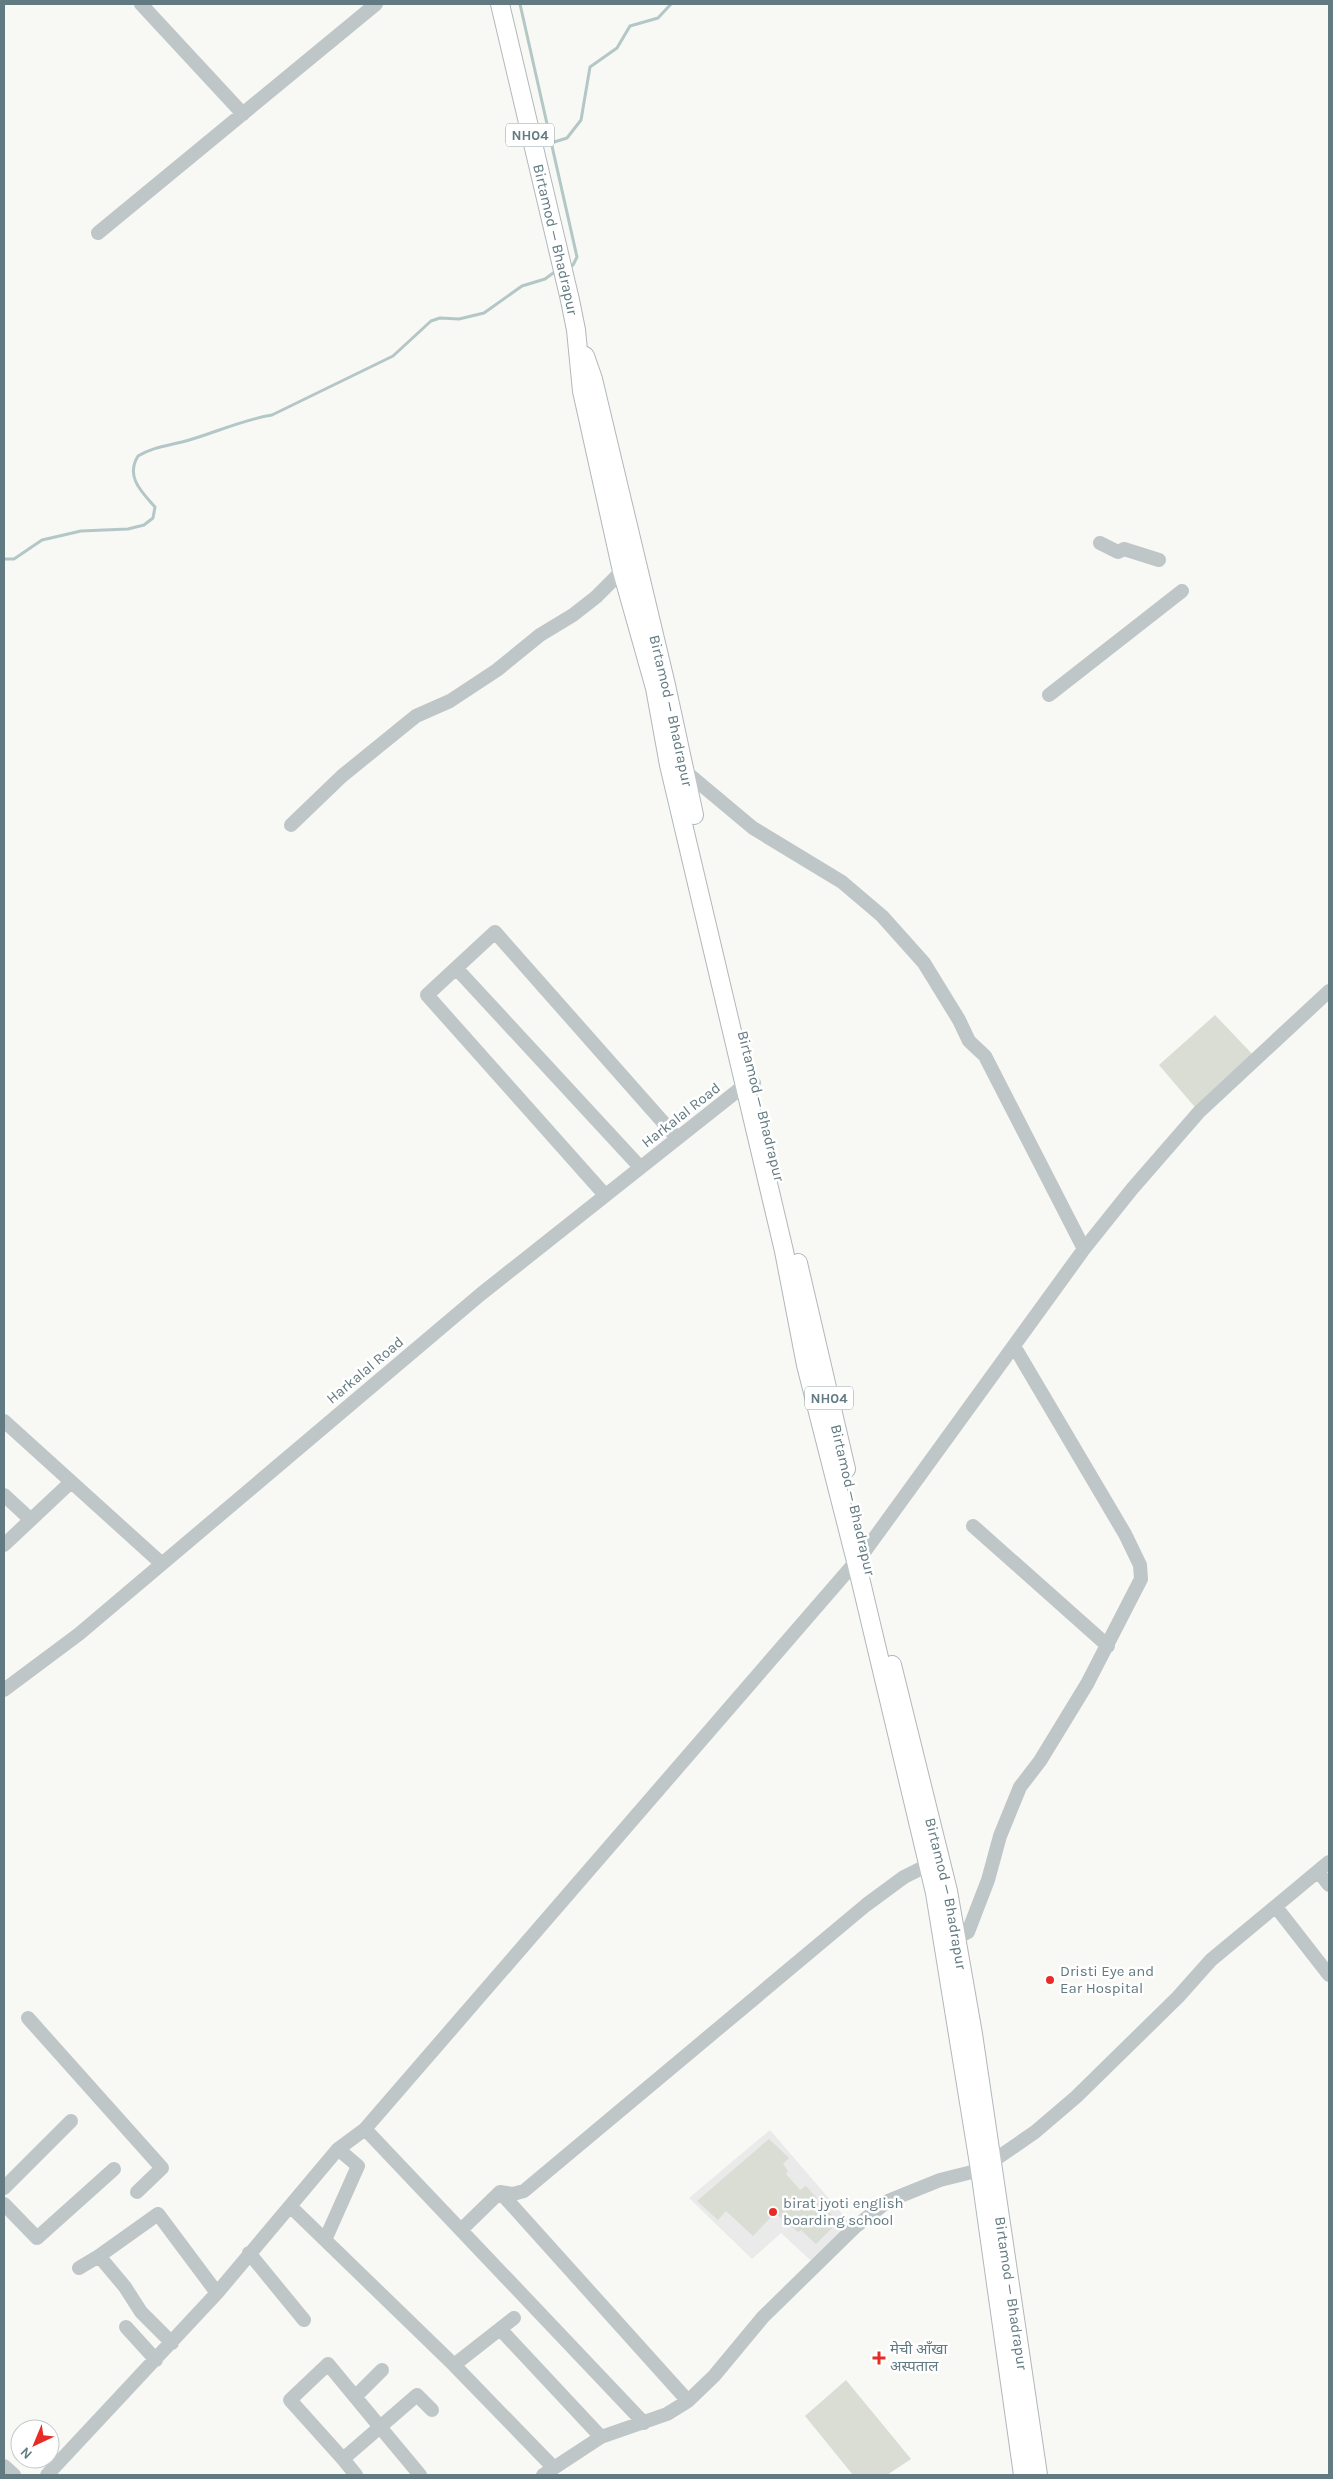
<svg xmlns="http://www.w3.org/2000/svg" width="1333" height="2479" font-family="Karla,'Noto Sans Devanagari',sans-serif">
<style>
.built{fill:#e9eae9}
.green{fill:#d9ddd4}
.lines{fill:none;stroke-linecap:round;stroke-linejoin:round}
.stream{stroke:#b4c7c7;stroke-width:3}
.major-casing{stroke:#b0b8bb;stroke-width:20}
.minor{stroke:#bfc6c8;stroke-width:14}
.major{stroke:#fff;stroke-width:18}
.poi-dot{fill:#e92b25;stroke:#fff;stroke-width:2}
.labels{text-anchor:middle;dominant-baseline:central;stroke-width:5;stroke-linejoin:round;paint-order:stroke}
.shield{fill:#fff;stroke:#91a2a7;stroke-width:1}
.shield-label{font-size:14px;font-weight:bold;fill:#627a81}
.street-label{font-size:15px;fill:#627a81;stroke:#fff}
.poi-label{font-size:15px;fill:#627a81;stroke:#fff;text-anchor:start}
</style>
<rect width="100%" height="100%" fill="#f8f8f5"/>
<!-- built -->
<path class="built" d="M 770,2130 L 856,2230 L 821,2270 L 781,2233 L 752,2259 L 689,2198 Z"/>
<!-- green -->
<path class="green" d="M 1215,1015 L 1256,1058 L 1199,1112 L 1159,1065 Z
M 769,2139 L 789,2158 L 783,2164 L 788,2171 L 786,2174 L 800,2190 L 806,2186 L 838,2222 L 816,2244 L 801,2230 L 798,2232 L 775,2213 L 753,2236 L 726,2211 L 718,2220 L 697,2201 Z
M 846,2380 L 911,2459 L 887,2475 L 853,2475 L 805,2416 Z"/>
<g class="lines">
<!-- stream -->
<path class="stream" d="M 520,4 L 577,257 L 573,265 L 567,267
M 551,143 L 567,138 L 581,120 L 590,67 L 617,48 L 630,26 L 658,18 L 671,4
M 4,559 L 14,559 L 42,540 L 81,531 L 128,529 L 144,525 L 153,518 L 155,507 C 142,492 125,477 138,456 C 153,447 166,446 182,442 C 213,434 240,420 272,415 L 393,356 L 431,321 L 440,318 L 459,319 L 484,313 L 522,286 L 545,279 L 556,271"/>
<!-- major casing -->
<g class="major-casing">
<g id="major">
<path id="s1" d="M 500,4 L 570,300 L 576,330 L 582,391 L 622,571 L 655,688 L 669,765 L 784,1251 L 806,1365 L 856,1561 L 935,1893 L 980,2170 L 1023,2475"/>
<path id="s2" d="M 585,356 L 593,379 L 666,685 L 694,815"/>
<path d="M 798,1263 L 846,1469"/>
<path id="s3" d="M 892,1665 L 948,1891 L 973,2034 L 1038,2475"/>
</g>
</g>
<!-- minor -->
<path class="minor" d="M 141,4 L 243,114
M 98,233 L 376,4
M 1100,543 L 1118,552 L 1124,549 L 1159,560
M 1049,695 L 1182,591
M 680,767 L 753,828 L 842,882 L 882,916 L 924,963 L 959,1020 L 969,1041 L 985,1056 L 1084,1249
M 291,825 L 342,776 L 416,716 L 450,701 L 497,670 L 540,635 L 573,615 L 596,597 L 622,571
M 456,968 L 640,1167
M 605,1195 L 427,995 L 495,932 L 677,1138
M 4,1421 L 161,1563
M 4,1495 L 30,1519
M 973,1526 L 1108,1646
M 4,1545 L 71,1482
M 4,1690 L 79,1634 L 481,1294 L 746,1084 L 754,1083
M 1318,1871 L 1329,1885
M 1276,1907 L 1329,1975
M 956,1938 L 968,1932 L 988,1880 L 1000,1836 L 1020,1787 L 1040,1761 L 1087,1684 L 1141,1579 L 1140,1565 L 1125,1534 L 1014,1346
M 28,2018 L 162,2168 L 137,2192
M 365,2129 L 644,2423
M 4,2188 L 71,2121
M 4,2204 L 37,2238 L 114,2169
M 290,2206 L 454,2365
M 461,2230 L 500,2192
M 325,2240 L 358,2166 L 338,2149
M 249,2253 L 304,2320
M 79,2268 L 99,2256
M 514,2318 L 454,2365 L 553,2467
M 126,2327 L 156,2360
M 500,2329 L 601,2437
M 172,2343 L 141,2312 L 125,2287 L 99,2256 L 158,2214 L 217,2293
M 328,2364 L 380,2427 L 343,2459 L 290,2400 Z
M 355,2397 L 382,2370
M 688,2401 L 500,2192 L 513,2194 L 524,2191 L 866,1905 L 904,1877 L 928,1865
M 343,2459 L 356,2475
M 4,2466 L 14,2475
M 47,2475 L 217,2293 L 338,2149 L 365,2129 L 865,1551 L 1084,1249 L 1132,1189 L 1199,1112 L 1329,991
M 420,2475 L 380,2427 L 417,2395 L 432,2410
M 543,2475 L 601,2437 L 667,2414 L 688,2401 L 714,2376 L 763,2317 L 855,2227 L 888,2201 L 940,2180 L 980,2170 L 1035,2132 L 1076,2097 L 1178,1997 L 1211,1960 L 1329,1862"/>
<!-- major -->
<use href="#major" class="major"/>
</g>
<!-- markers -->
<g class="poi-dot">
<circle cx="1050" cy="1980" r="5"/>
<circle cx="773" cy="2212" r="5"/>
<path d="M876.5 2350.5h5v5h5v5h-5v5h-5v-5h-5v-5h5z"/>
</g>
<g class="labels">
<!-- shield labels -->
<g class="shield">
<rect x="506" y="123.5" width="48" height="23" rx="4"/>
<rect x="805" y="1386.5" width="48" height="23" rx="4"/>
</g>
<g class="shield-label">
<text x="530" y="135">NH04</text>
<text x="829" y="1398">NH04</text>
</g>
<!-- street labels -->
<g class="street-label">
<text stroke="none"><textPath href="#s1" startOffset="242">Birtamod — Bhadrapur</textPath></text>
<text stroke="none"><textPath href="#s2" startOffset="365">Birtamod — Bhadrapur</textPath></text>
<text transform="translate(761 1106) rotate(76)">Birtamod — Bhadrapur</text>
<text transform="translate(681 1115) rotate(-38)">Harkalal Road</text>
<text transform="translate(365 1370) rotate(-40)">Harkalal Road</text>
<text transform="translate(853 1500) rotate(77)">Birtamod — Bhadrapur</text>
<text stroke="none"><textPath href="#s3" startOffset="235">Birtamod — Bhadrapur</textPath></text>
<text stroke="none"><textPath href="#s3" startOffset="640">Birtamod — Bhadrapur</textPath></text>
</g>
<!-- poi labels -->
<g class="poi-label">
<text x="1060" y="1971">Dristi Eye and<tspan x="1060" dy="17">Ear Hospital</tspan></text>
<text x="783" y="2203">birat jyoti english<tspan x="783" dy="17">boarding school</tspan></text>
<text x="890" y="2349">मेची आँखा<tspan x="890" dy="17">अस्पताल</tspan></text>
</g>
</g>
<!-- border -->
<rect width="1333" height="2479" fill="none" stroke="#627a81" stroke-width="10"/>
<!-- north arrow -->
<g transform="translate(35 2444) rotate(224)"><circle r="24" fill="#ffffff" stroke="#c0cacd"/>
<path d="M0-4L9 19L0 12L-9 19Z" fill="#e92b25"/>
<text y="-8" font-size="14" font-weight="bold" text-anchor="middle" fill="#627a81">N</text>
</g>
</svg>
